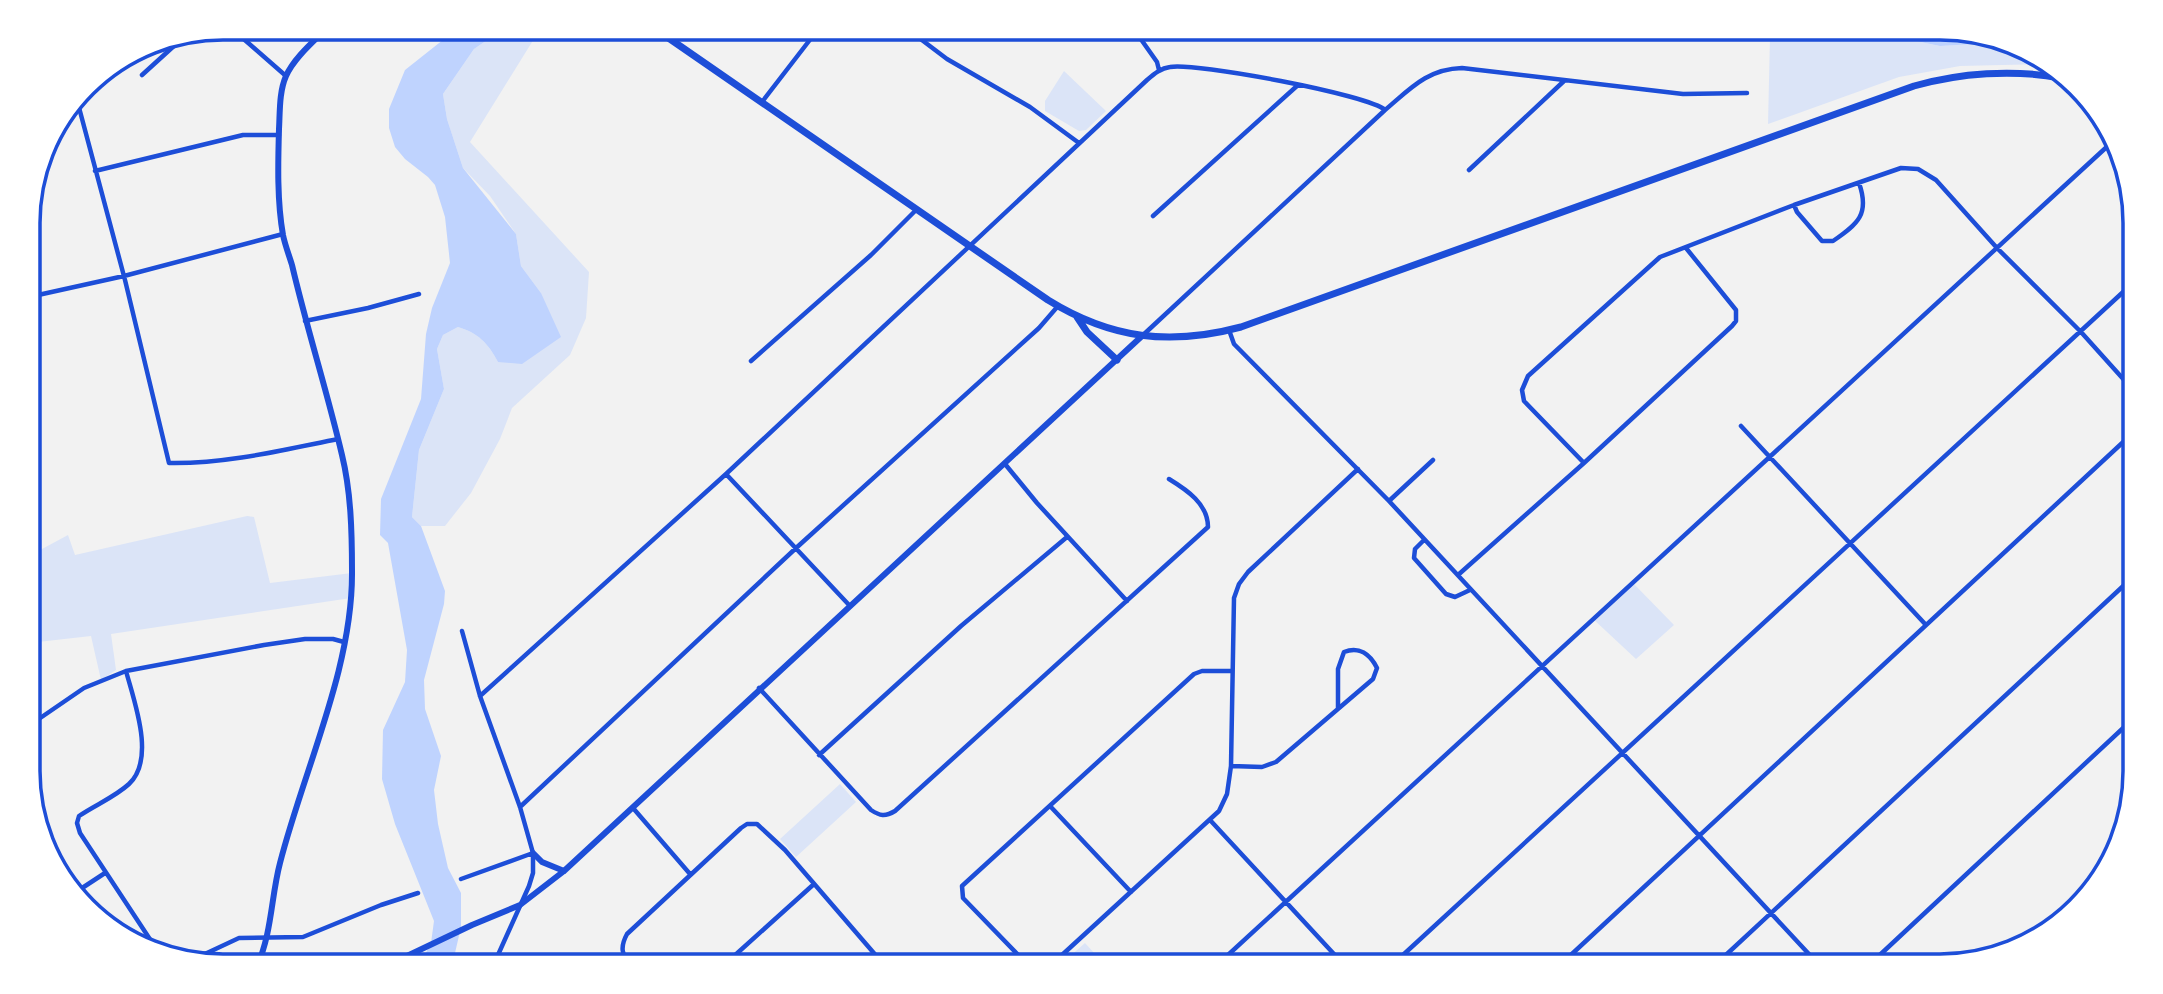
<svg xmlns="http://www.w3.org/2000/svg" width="2163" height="994" font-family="Overpass,sans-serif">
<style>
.green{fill:#dbe4f7}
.water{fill:#bfd3fe}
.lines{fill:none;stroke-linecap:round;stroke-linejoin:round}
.service{stroke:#1d4ed8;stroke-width:2.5}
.minor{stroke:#1d4ed8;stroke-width:4.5}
.tertiary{stroke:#1d4ed8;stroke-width:6}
.secondary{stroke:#1d4ed8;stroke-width:7}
.rim{fill:none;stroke:#1d4ed8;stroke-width:3.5}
</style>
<rect width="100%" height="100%" fill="#f2f2f2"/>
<!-- green -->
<path class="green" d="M 505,28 L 530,28 L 537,34 L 470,142 L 589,272 L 586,318 L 570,355 L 512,408 L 500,439 L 471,493 L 445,526 L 421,526 L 412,517 L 419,450 L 444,389 L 437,349 L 443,335 L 458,327 C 478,333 488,343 498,362 L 541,293 L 521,266 L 516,234 L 490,196 L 463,168 L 447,119 L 443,94 L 474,49 Z
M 1862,30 L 1940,46 L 2010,42 L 2015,43 L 2043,64 L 1960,66 L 1899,77 L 1768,124 L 1770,37 L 1797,40 Z
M 1064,71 L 1106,111 L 1086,130 L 1079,131 L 1045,111 L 1045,101 Z
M 247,516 L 254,517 L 270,583 L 352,573 L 351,598 L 111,634 L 116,670 L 101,680 L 91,636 L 29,643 L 29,556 L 68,535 L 75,555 Z
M 1632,582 L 1674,625 L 1636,659 L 1592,618 Z
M 840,784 L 856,802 L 796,857 L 780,839 Z
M 1085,943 L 1106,966 L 1059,966 Z"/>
<!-- water -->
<path class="water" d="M 458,28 L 505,28 L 474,49 L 443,94 L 447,119 L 463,168 L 516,234 L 521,266 L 541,293 L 561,337 L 522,364 L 498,362 C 488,343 478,333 458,327 L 443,335 L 437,349 L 444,389 L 419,450 L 412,517 L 421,526 L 445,591 L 444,604 L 424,680 L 425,709 L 441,756 L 434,790 L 438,824 L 448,868 L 461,893 L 461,927 L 452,966 L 419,966 L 431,943 L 434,921 L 395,824 L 382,779 L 383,730 L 405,682 L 407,650 L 388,543 L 380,535 L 381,499 L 421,399 L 426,334 L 432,308 L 450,263 L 445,217 L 435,185 L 428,177 L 405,159 L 395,147 L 389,128 L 389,109 L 405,70 Z
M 1527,28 L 1940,28 L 2010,42 L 1940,46 L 1862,30 L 1797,40 L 1681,32 Z"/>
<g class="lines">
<!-- service -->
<path class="service" d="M 551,35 L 555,28"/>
<!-- minor -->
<path class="minor" d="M 231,28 L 286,76
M 906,28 L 947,59 L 1030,107 L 1079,143
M 1133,28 L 1157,62 L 1159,70
M 142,75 L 186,35
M 77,100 L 125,280 L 169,463 C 226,464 283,450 338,439
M 762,102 L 819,28
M 1469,170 L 1564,81
M 95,171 L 243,135 L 279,135
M 1794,205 L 1797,212 L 1822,241 L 1833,241 C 1858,224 1870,214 1859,183
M 1153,216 L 1298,85
M 29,297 L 124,276 L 283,234
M 305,321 L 368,308 L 419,294
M 1229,330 L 1234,344 L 1389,501 L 1820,966
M 1142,336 L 1385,110 C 1410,89 1427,69 1462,68 L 1683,94 L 1747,93
M 751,361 L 871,255 L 916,210
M 1741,426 L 1926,625
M 1584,463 L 1524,401 L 1522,390 L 1528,376 L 1660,257 L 1794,205 L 1901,168 L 1918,169 L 1936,180 L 1997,248 L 2081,332 L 2134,391
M 1005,464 L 1037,503 L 1127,601
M 726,474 L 850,606
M 1389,501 L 1433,460
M 1424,540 L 1415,549 L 1414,558 L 1446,594 L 1455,597 L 1470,590
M 1458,575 L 1584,463 L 1732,326 L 1736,321 L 1736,310 L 1686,248
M 462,631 L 480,696 L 520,807 L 533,853 L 533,873 L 529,886 L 493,966
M 126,671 C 134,701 156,759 129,784 C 115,797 95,805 79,816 L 77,823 L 80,833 L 159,953
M 759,688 L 871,810 C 880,816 885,817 895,811 L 1208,527 C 1208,504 1187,490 1169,479
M 480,696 L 726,474 L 1147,80 C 1154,74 1161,68 1170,67 C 1194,62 1370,95 1385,110
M 30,725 L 84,688 L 126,671 L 264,645 L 305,639 L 333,639 L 344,642
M 819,755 L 961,626 L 1067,537
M 1231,766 L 1262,767 L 1276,762 L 1373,679 L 1377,668 C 1370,654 1359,646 1344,652 L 1338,669 L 1338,708
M 1050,806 L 1131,892
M 520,807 L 795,549 L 1039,328 L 1058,306
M 633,808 L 690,874
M 1210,820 L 1345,966
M 461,879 L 533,853
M 73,894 L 105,873
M 192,960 L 239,938 L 303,937 L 381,905 L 418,893
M 632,966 C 621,955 620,947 627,934 L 741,828 L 747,824 L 757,824 L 785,850 L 885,966
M 723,966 L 814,884
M 1029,966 L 963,898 L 962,886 L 1194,674 L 1202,671 L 1232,671
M 1050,966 L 1219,811 L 1227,794 L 1231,766 L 1234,598 L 1239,584 L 1248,572 L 1358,469
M 1216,966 L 2111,143
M 1391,966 L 2134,282
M 1559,966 L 2134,432
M 1714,966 L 2134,576
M 1868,966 L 2135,717"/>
<!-- tertiary -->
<path class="tertiary" d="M 533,853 L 542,862 L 564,871
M 257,966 C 272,933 271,897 280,863 C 304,769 353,668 352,571 C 352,532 351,492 342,455 C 327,391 307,329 292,265 C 289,255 285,245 283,235 C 277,201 278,163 279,129 C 280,112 279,92 286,76 C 294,58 313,42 327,28
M 386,966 L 472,925 L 520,905 L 564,871 L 1142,336"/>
<!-- secondary -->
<path class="secondary" d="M 654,28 L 1048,300 C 1111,339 1170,346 1241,327 L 1914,86 C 1960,73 2013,69 2060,78
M 1077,317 L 1087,332 L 1117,360"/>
</g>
<!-- crop -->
<path d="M0 0H2163V994H0ZM223 40H1940A183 183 0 0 1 2123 223V771A183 183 0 0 1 1940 954H223A183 183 0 0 1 40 771V223A183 183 0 0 1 223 40Z" fill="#fff" fill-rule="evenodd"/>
<path class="rim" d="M223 40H1940A183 183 0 0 1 2123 223V771A183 183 0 0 1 1940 954H223A183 183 0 0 1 40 771V223A183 183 0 0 1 223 40Z"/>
</svg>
